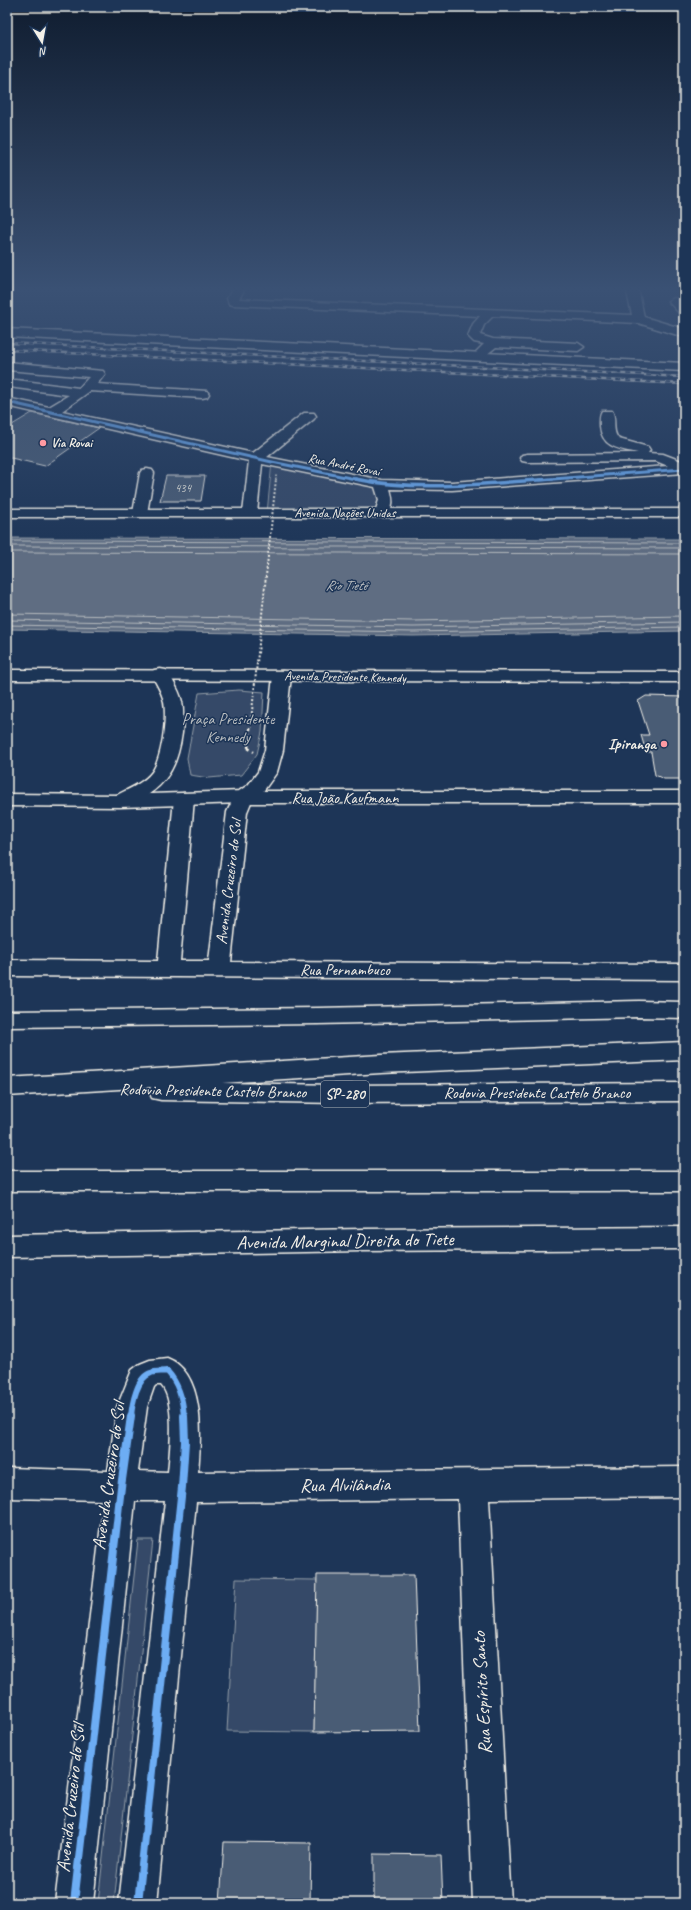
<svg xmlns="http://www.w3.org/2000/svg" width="691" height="1910" font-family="Caveat,sans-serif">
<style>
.green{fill:#354a67;stroke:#949ea8}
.water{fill:#5e6d82;stroke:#9aa2ab}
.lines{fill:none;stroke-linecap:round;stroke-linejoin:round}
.shore{stroke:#b8bcbf;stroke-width:1}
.building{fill:#485b74;stroke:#f4f1e8}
.minor-casing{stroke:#f4f1e8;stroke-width:3}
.major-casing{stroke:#f4f1e8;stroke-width:3}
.highway-casing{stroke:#f4f1e8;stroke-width:3}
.path{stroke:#f4f1e8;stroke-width:2.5;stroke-dasharray:3 3;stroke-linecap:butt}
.minor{fill:#1d3557;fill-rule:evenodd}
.major{fill:#1d3557;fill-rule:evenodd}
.highway{fill:#1d3557;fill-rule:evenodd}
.rail-casing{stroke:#f4f1e8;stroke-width:2.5}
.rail{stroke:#1d3557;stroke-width:1.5;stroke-dasharray:5;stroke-linecap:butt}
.path-bridge-far2{stroke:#f4f1e8;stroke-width:1.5;stroke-dasharray:1.5 1.5;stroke-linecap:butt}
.path-bridge-far1{stroke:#f4f1e8;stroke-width:2;stroke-dasharray:2 2;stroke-linecap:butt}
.path-bridge{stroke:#f4f1e8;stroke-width:2.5;stroke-dasharray:3 3;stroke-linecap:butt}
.cycleway-far3-casing{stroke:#1d3557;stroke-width:4.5}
.cycleway-far2-casing{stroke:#1d3557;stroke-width:5.5}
.cycleway-far1-casing{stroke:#1d3557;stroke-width:8}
.cycleway-casing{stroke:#1d3557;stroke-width:10}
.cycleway-far3{stroke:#6dadf4;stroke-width:3}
.cycleway-far2{stroke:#6dadf4;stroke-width:3.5}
.cycleway-far1{stroke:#6dadf4;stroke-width:6}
.cycleway{stroke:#6dadf4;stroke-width:8}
.poi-dot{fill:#ff9aa2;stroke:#1d3557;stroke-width:1.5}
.labels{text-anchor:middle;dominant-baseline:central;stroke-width:3;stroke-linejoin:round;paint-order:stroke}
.far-number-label{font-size:12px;fill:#c9cccb}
.far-poi-label{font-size:13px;font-weight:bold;fill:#f4f1e8;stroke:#1d3557;text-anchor:start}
.far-street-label{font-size:13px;fill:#f4f1e8;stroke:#1d3557}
.far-water-label{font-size:14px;font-style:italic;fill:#c0c3c4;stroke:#1d3557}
.shield{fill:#1d3557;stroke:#b4b9bc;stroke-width:1}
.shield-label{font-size:15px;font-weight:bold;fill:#f4f1e8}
.park-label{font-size:16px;fill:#bbbfc1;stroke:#1d3557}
.poi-label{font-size:16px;font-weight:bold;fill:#f4f1e8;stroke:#1d3557;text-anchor:end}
.street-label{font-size:16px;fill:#f4f1e8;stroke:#1d3557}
.near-street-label{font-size:19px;fill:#f4f1e8;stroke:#1d3557}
</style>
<rect width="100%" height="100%" fill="#1d3557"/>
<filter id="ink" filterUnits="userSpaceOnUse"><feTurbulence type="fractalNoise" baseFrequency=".025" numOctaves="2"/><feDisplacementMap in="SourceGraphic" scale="8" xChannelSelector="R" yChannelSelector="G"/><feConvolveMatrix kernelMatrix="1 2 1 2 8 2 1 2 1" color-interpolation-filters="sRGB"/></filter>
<g filter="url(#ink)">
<!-- green -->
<path class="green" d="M 272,462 L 382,484 L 382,513 L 267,513 Z
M 239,690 L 264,692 L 262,732 L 257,754 L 241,775 L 209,778 L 190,775 L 187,758 L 199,693 Z
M 138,1540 L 153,1540 L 114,1903 L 98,1903 Z
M 236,1579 L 317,1580 L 314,1732 L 227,1731 Z"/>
<!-- water -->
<path class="water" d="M 7,538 L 684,539 L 684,631 L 413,636 L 7,629 Z"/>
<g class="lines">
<!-- shore -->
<path class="shore" d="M 7,541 L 684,543
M 7,546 L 684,548
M 7,552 L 684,554
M 7,614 L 413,621 L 684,616
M 7,620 L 413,627 L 684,622
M 7,625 L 413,632 L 684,627"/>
</g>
<!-- building -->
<path class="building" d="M 32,413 L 99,428 L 45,466 L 7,457 L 7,428 Z
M 166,476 L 205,476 L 201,501 L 160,501 Z
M 646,696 L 684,697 L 684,779 L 664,779 L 655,775 L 651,752 L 646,752 L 641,735 L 649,735 L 638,701 Z
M 317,1575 L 414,1575 L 420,1731 L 314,1732 Z
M 224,1842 L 311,1843 L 310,1903 L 220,1903 Z
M 374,1854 L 441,1855 L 443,1903 L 374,1903 Z"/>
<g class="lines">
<!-- minor casing -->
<g class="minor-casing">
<path id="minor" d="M 234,288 L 245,288 L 239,299 L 632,315 L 626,288 L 638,288 L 644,317 L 684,329 L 684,337 L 638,323 L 493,316 L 484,325 L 480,335 L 493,339 L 578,343 L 584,347 L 578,351 L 496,347 L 486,355 L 482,356 L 476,352 L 484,344 L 474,342 L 468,336 L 473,324 L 480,316 L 233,305 L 229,304 L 227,298 Z
M 674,298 L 678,299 L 684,305 L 684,316 L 680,314 L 668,301 Z
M 7,362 L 103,371 L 105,374 L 97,384 L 207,391 L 209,394 L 207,397 L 202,398 L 90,391 L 62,411 L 253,453 L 304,413 L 314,413 L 316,416 L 314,419 L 267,457 L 382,480 L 452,482 L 668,466 L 656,461 L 527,462 L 522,461 L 520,458 L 522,455 L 527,454 L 638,453 C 620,449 602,448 600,426 C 600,421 599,415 602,411 L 612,411 C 617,419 611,431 619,439 L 648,447 L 650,450 L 648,453 L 663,454 L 684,462 L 684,473 L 452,490 L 390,489 C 393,499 394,507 387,516 L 377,516 L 375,513 L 379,500 L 375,487 L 262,464 L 257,513 L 255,516 L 245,516 L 243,513 L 249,461 L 7,406 L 7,398 L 49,407 L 69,395 L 16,388 L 11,387 L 10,384 L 11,381 L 16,380 L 79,388 L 89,377 L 7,370 Z
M 147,469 L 152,470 L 154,473 L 147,513 L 145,516 L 135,516 L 133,513 L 140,473 L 142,470 Z
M 160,669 L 166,670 L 169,674 C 174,683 180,692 182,702 C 184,712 183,723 182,733 C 178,762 169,784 142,798 C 132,803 124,808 113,805 L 110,801 L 113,797 C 126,790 143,784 152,772 C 162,758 167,719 164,702 C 162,692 156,683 151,674 L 154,670 Z
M 282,671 L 288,672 L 291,676 L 283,750 L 277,772 L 262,793 L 252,800 L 247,812 L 231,962 L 684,964 L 684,980 L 7,976 L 7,960 L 158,961 L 174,799 L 177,795 L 184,793 L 191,795 L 194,799 L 180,961 L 209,961 L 227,812 L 236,793 L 248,785 L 258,772 L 265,750 L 273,676 L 276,672 Z
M 167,1358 C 206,1373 201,1438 198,1472 L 684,1467 L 684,1497 L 489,1499 L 511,1903 L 473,1903 L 458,1499 L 196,1502 L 157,1903 L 119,1903 L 165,1501 L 135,1501 L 93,1903 L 55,1903 L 104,1500 L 7,1498 L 7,1468 L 108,1471 L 117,1407 L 132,1370 L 140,1364 L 150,1360 ZM 156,1385 L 161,1385 C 176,1401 170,1451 168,1472 L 138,1471 L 147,1407 L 154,1387 Z"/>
</g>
<!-- major casing -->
<g class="major-casing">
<path id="major" d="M 7,329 L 684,363 L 684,371 L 7,337 Z
M 7,509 L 684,509 L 684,517 L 7,517 Z
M 7,670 L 684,672 L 684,682 L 7,680 Z
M 243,791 L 684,791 L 684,803 L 243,803 L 120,807 L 7,806 L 7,794 L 120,795 Z"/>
</g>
<!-- highway casing -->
<g class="highway-casing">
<path id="highway" d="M 639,1001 L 684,1002 L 684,1018 L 639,1017 L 318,1024 L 7,1027 L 7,1011 L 318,1008 Z
M 684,1042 L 684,1060 L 381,1073 L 222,1083 L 339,1085 L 684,1083 L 684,1101 L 339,1103 L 161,1100 L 152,1098 L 149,1091 L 151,1087 L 7,1096 L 7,1078 L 381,1055 Z
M 7,1171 L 684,1171 L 684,1191 L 7,1191 Z
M 684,1227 L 684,1249 L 363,1251 L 7,1257 L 7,1235 L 363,1229 Z"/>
</g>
<!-- path -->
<path class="path" d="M 248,748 L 254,752"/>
<!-- minor -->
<use href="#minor" class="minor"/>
<!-- major -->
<use href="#major" class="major"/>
<!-- highway -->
<use href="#highway" class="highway"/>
<!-- rail casing -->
<g class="rail-casing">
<path id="rail" d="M 7,343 L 684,377
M 7,350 L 684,384"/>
</g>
<!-- rail -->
<use href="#rail" class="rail"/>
<!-- path-bridge-far2 -->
<path class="path-bridge-far2" d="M 276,480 L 276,475"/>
<!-- path-bridge-far1 -->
<path class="path-bridge-far1" d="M 251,721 L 276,479"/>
<!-- path-bridge -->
<path class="path-bridge" d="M 248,748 L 251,720"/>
<!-- cycleway-far3 casing -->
<g class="cycleway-far3-casing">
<path id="cycleway-far3" d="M 7,402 L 272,462 L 360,480
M 540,480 L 684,469"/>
</g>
<!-- cycleway-far2 casing -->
<g class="cycleway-far2-casing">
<path id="cycleway-far2" d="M 355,479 C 420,492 487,483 553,479"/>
</g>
<!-- cycleway-far1 casing -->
<g class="cycleway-far1-casing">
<path id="cycleway-far1" d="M 131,1417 C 132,1404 137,1377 151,1373 C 156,1371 162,1372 167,1371 C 179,1384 183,1399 184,1417"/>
</g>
<!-- cycleway casing -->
<g class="cycleway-casing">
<path id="cycleway" d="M 74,1903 L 121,1487 L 131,1416
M 138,1903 L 182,1487 L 185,1442 L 184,1416"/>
</g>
<!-- cycleway-far3 -->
<use href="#cycleway-far3" class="cycleway-far3"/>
<!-- cycleway-far2 -->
<use href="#cycleway-far2" class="cycleway-far2"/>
<!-- cycleway-far1 -->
<use href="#cycleway-far1" class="cycleway-far1"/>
<!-- cycleway -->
<use href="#cycleway" class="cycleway"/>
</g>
</g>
<!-- sky -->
<linearGradient id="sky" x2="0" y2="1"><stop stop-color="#101d30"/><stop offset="0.52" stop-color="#3a5174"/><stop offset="1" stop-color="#3a5174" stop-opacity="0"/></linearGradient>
<rect width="691" height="556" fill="url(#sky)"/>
<!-- markers -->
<g class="poi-dot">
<circle cx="43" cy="443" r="4"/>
<circle cx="664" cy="744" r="4"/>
</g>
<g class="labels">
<!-- far-number labels -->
<g class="far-number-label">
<text x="183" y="488">434</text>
</g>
<!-- far-poi labels -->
<g class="far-poi-label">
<text x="51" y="443">Via Rovai</text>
</g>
<!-- far-street labels -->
<g class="far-street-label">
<text transform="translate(344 465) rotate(11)">Rua André Rovaí</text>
<text x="345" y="513">Avenida Nações Unidas</text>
<text transform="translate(345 677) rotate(1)">Avenida Presidente Kennedy</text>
</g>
<!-- far-water labels -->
<g class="far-water-label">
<text x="346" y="585">Rio Tietê</text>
</g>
<!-- shield labels -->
<rect class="shield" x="321" y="1081" width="48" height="26" rx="3"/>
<g class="shield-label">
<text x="345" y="1094">SP-280</text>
</g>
<!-- park labels -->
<g class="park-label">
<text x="228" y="719">Praça Presidente<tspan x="228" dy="18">Kennedy</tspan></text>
</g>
<!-- poi labels -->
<g class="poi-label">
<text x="656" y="744">Ipiranga</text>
</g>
<!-- street labels -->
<g class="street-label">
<text x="345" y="798">Rua João Kaufmann</text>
<text transform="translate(229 882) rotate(-83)">Avenida Cruzeiro do Sul</text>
<text x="345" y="970">Rua Pernambuco</text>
<text transform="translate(213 1091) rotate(1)">Rodovia Presidente Castelo Branco</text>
<text x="537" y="1093">Rodovia Presidente Castelo Branco</text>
</g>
<!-- near-street labels -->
<g class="near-street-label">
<text transform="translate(345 1241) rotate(-1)">Avenida Marginal Direita do Tiete</text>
<text transform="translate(109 1476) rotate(-82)">Avenida Cruzeiro do Sul</text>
<text transform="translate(345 1485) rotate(-1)">Rua Alvilândia</text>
<text transform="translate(482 1693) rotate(-93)">Rua Espírito Santo</text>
<text transform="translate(71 1798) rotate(-84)">Avenida Cruzeiro do Sul</text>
</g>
</g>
<!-- margin -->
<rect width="691" height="1910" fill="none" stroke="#1d3557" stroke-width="24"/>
<rect x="12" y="12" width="667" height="1886" fill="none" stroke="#f4f1e8" stroke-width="1.5" filter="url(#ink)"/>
<!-- north arrow -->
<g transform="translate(42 42) rotate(169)" stroke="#1d3557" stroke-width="3" paint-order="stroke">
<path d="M0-3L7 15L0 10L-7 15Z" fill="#f4f1e8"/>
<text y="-6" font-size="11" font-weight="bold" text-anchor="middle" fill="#f4f1e8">N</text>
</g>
</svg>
